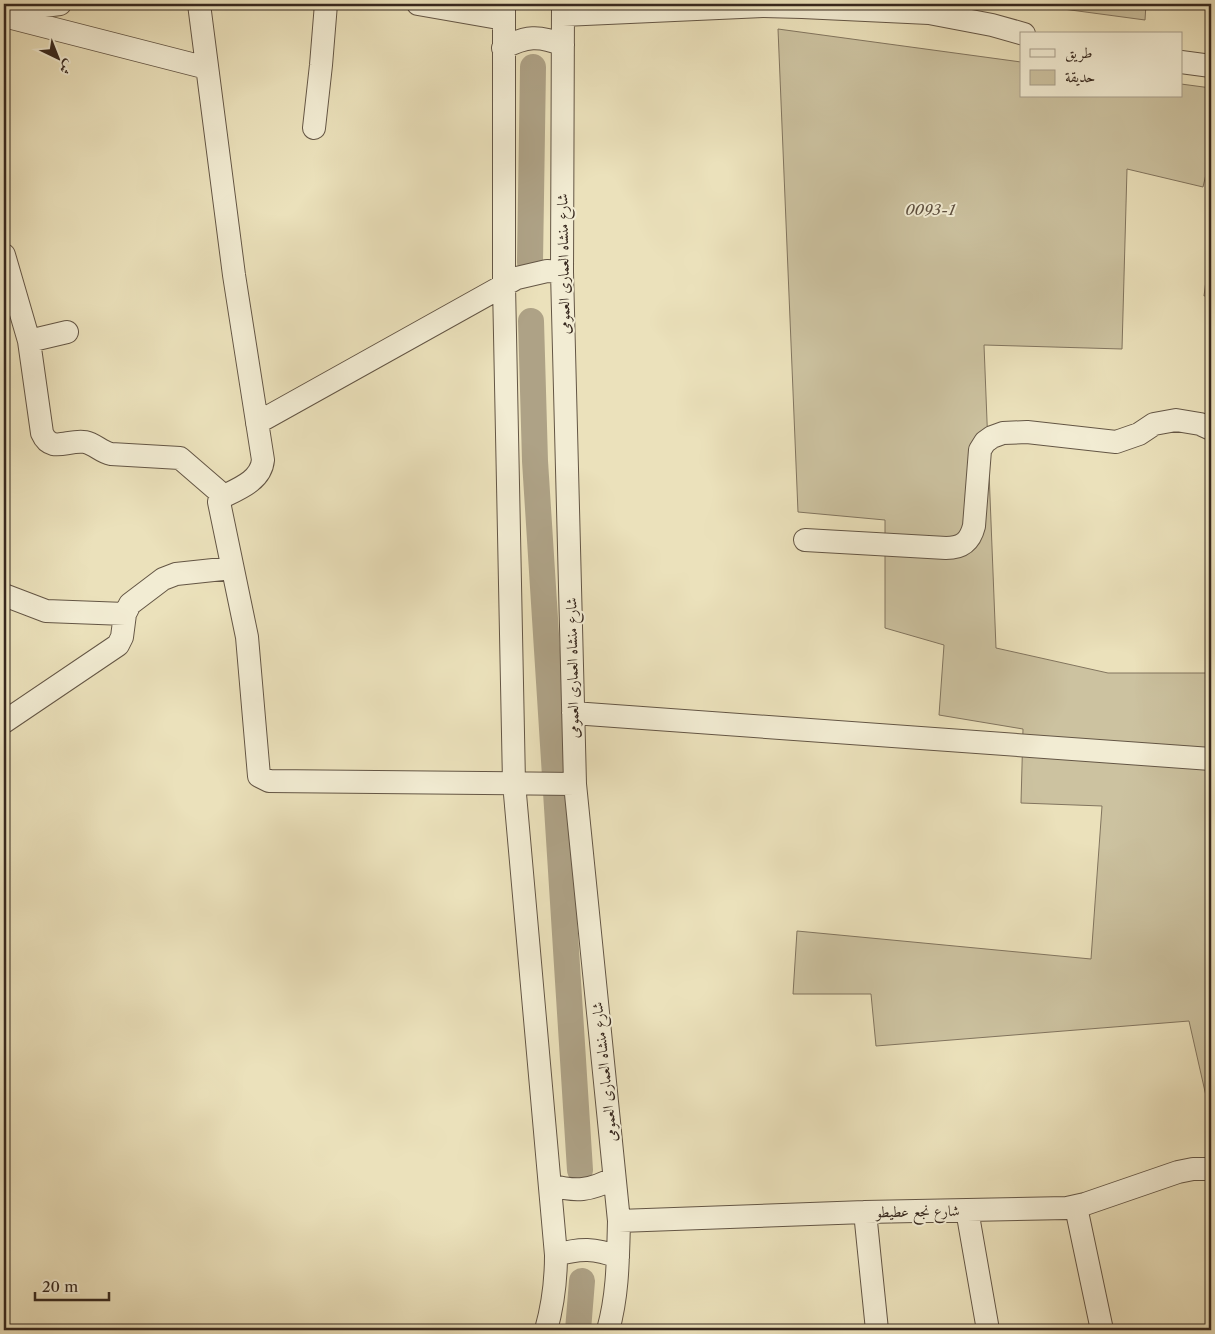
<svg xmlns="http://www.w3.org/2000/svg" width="1215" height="1334" font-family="'Libre Caslon Text',Amiri,serif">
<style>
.park{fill:#ccc2a0;stroke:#82755f}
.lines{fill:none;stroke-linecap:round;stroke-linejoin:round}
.canal{stroke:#aea286;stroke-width:26}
.street-casing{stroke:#645645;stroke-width:24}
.street{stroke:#f2ecd3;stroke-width:22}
.labels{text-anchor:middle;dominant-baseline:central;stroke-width:4;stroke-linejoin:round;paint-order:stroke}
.park-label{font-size:15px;font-style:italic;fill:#5c4e3e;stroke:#f2ecd3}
.street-label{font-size:15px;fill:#37281e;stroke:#f2ecd3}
</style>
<rect width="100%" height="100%" fill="#ebe1bb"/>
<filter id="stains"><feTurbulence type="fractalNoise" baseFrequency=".004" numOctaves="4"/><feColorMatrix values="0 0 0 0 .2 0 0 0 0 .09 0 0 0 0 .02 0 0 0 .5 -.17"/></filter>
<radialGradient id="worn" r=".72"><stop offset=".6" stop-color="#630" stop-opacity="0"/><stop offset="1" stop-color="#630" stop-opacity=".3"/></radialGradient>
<!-- park -->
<path class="park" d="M 1026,4 L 1146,4 L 1145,20 Z
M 778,29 L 1021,62 L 1021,96 L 1181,96 L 1181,84 L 1211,88 L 1211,153 L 1203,187 L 1127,169 L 1122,349 L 984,345 L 996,648 L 1108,673 L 1211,673 L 1211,1118 L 1189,1021 L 876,1046 L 871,994 L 793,994 L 797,931 L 1091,959 L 1102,806 L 1021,803 L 1023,729 L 939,715 L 944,645 L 885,628 L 885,520 L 798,512 Z
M 1211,242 L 1211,295 L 1204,296 Z"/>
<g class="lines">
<!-- canal -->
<path class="canal" d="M 530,262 L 533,67
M 531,321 L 535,461 L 580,1170
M 578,1330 L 582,1281"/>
<!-- street casing -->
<g class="street-casing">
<path id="street" d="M 199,4 L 234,275 L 263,460 C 261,481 238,489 220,498 L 219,502 L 247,637 L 259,776 L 269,781 L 575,784
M 418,4 L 504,19
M 504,4 L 504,285 L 514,783 L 556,1255 C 556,1281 553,1305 546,1330
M 563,4 L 562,272 L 575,784 L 619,1221 C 618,1258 618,1295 608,1330
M 4,11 L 60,4
M 563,15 L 763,6 L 802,7 L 929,13 L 992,25 L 1024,34
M 4,16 L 207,68
M 503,48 C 526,36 539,35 563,45
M 1181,62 L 1211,66
M 314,128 L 321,65 L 326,4
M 4,255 L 29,341 L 42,433 C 51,454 68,439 85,442 C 95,444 101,452 111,454 L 180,458 L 224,496
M 29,341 L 67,332
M 257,423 L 517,278 L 547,271 L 562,272
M 805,540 L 946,548 C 962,548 970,542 974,526 L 980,450 L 985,442 L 992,437 L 1003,433 L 1027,432 L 1116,442 L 1139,434 L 1154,424 L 1176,420 L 1200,424 L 1211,429
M 4,595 L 46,611 L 125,614
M 573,713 L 1211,759
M 4,722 L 118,645 L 122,637 L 125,614 L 130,604 L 163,579 L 176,574 L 232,568
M 550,1185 C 576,1192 590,1191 614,1178
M 1076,1207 L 1102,1330
M 967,1210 L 988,1330
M 865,1212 L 877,1330
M 619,1221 L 865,1212 L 1067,1208 L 1085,1204 L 1178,1172 L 1193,1169 L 1211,1169
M 556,1255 C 580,1248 595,1248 618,1257"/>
</g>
<!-- street -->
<use href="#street" class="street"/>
</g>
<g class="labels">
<!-- park labels -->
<g class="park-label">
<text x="930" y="209">0093-1</text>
</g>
<!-- street labels -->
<g class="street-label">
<text transform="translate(563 264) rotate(-91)">شارع منشاه العمارى العمومى</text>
<text transform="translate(572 668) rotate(-91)">شارع منشاه العمارى العمومى</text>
<text transform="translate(604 1072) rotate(-96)">شارع منشاه العمارى العمومى</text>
<text transform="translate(918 1211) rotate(-1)">شارع نجع عطيطو</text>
</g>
</g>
<!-- margin -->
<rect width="1215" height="1334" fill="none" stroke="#ebe1bb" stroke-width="20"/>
<rect x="5" y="5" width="1205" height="1324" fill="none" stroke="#37281e" stroke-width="2.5"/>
<rect x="10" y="10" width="1195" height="1314" fill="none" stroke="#37281e"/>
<!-- legend -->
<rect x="1020" y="32" width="162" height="65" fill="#f2ecd3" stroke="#a79e8b"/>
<rect x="1030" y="49" width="25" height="8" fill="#f2ecd3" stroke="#a79e8b"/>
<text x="1065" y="58" font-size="15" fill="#37281e">طريق</text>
<rect x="1030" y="70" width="25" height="15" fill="#ccc2a0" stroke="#a79e8b"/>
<text x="1065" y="82" font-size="15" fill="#37281e">حديقة</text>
<!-- north arrow -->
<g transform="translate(58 58) rotate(137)" stroke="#f2ecd3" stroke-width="4" paint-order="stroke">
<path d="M0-4L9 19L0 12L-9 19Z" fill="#37281e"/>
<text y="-8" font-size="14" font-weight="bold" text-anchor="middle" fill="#37281e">ش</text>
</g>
<!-- scale -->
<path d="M35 1292v8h74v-8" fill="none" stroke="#37281e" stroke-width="2.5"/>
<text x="42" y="1292" font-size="15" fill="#37281e" stroke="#f2ecd3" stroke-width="4" paint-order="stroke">20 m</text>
<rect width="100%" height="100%" filter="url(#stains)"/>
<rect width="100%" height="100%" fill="url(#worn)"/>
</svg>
